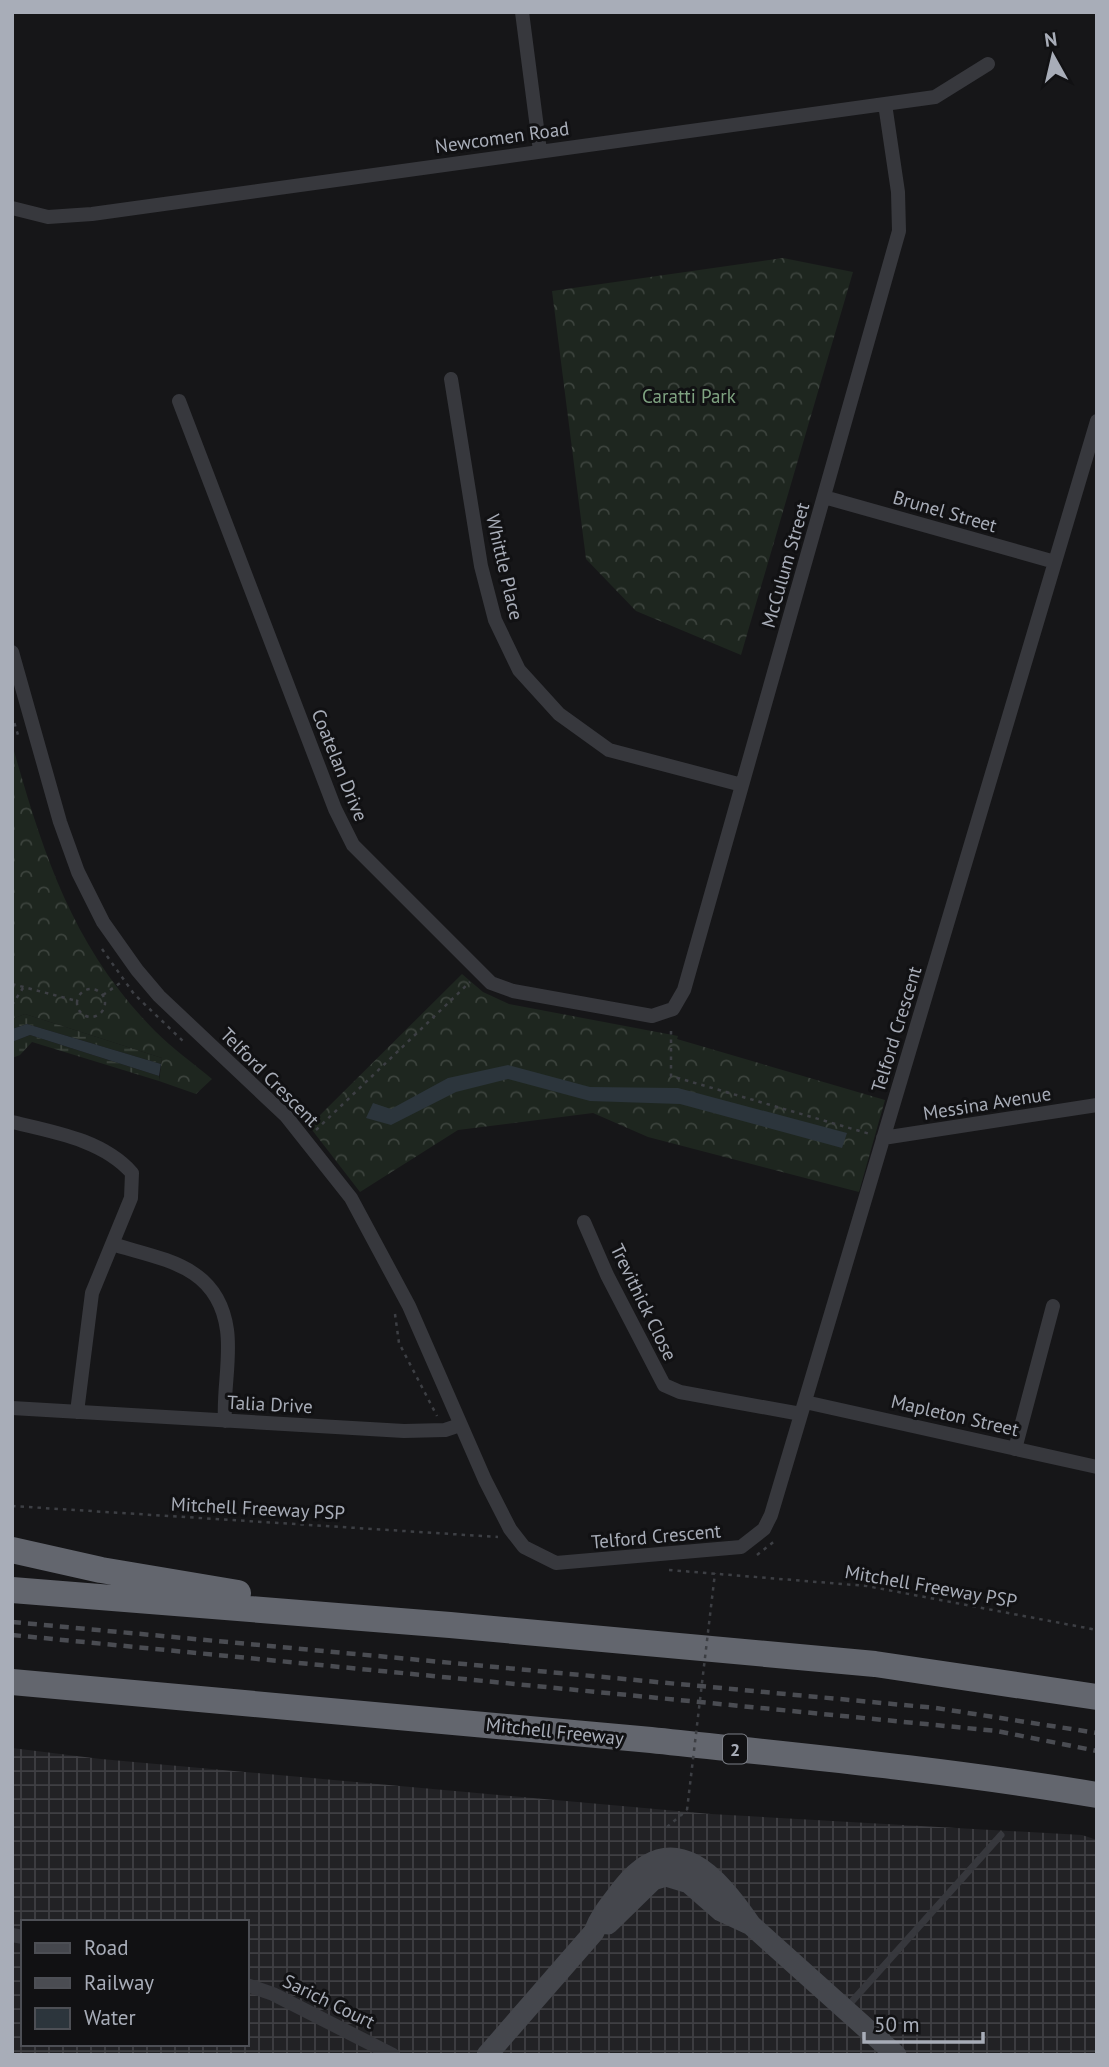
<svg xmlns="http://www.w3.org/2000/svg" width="1109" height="2067" font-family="'PT Sans',sans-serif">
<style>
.industrial{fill:url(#industrial-grid);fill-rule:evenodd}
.forest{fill:url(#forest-crowns)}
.wetland{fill:url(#wetland-marsh)}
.water{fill:#2c353c}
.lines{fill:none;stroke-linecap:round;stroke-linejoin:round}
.path{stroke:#3d3f44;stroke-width:2.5;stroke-dasharray:3.5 5;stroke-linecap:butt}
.lane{stroke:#37383d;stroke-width:7}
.street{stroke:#37383d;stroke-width:14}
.secondary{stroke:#45474d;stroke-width:21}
.highway{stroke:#63666e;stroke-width:26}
.rail{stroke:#4a4c52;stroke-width:4.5;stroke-dasharray:9 7;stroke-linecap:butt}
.path-bridge{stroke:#3d3f44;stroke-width:2.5;stroke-dasharray:3.5 5;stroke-linecap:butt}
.labels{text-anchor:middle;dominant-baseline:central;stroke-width:6;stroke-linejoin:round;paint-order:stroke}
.shield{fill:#111113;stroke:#7b7e86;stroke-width:2}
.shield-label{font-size:18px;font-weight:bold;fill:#a8adb8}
.street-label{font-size:19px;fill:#a8adb8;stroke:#111113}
.park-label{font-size:19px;fill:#7fa381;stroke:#111113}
</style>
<defs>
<pattern id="industrial-grid" width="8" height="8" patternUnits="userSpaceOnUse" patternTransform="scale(1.75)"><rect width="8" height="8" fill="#222225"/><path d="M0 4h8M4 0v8" fill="none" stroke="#3f3f43"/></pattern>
<pattern id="forest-crowns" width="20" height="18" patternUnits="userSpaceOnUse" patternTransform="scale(1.75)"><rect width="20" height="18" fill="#1e261f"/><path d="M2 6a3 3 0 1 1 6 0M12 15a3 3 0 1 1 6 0" fill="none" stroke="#3c433d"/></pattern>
<pattern id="wetland-marsh" width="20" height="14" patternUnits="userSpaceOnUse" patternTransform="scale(1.75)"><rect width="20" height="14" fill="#1e261f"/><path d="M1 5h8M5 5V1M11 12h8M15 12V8" fill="none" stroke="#3c433d"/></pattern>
</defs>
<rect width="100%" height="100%" fill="#161618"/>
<!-- industrial -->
<path class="industrial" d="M 12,1748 L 101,1759 L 711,1814 L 1082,1835 L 1097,1840 L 1097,2055 L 12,2055 ZM 23,1922 L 247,1922 L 247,2044 L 23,2044 Z"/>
<!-- forest -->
<path class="forest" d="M 783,258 L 853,272 L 741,655 L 636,611 L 586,559 L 552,291 Z
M 12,744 C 43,853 72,947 155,1031 C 172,1048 193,1063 212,1079 L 196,1094 L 159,1081 L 162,1058 L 25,1014 L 12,1019 Z
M 462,974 L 483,992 L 509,1004 L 678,1036 L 677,1039 L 885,1100 L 859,1192 L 648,1137 L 593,1113 L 458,1130 L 360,1192 L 309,1126 Z"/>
<!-- wetland -->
<path class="wetland" d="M 25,1014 L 162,1058 L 161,1064 L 27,1024 L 12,1029 L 12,1019 Z
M 30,1035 L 159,1076 L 159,1081 L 32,1042 L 20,1055 L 12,1058 L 12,1042 Z"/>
<!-- water -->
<path class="water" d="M 27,1024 L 161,1064 L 159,1076 L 30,1035 L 12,1042 L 12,1029 Z
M 508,1065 L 590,1087 L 678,1088 L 847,1133 L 842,1148 L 680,1104 L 590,1101 L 508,1079 L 456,1092 L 391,1125 L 366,1118 L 373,1103 L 391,1109 L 448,1078 Z"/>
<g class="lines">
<!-- path -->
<path class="path" d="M 12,715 L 18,735
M 102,949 L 134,994 L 185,1043
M 12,984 L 77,1001
M77 1003a14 14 0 1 1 28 0a14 14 0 1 1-28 0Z
M 103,995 L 123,981
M 12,1005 L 23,988
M 671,1031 L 671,1076 L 870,1134
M 316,1130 L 470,982
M 395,1314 L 399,1343 L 437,1416
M 12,1506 L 498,1537
M 757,1555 L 776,1540
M 669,1570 L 867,1586 L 1097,1630
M 667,1827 L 687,1810"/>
<!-- lane -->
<path class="lane" d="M 846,2008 L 1001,1835"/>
<!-- street -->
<path class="street" d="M 522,12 L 540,151
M 12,208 L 48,217 L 92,214 L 935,97 L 988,64
M 451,379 L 481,566 L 495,620 L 519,670 L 559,714 L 609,750 L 742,785
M 179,401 L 335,809 L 353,845 L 491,983 L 513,991 L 652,1016 L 673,1009 L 684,990 L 899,231 L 898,192 L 885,104
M 824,497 L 1055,562
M 12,652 L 60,822 L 78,872 L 103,922 L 137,970 L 159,996 L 286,1116 L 351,1198 L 409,1306 L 485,1480 L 510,1529 L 524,1547 L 556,1563 L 741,1547 L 764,1529 L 771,1515 L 1097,421
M 12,1122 C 54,1132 103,1140 132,1173 L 131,1198 L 92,1293 L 77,1412
M 883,1138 L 1097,1105
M 584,1222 L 607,1275 L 664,1385 L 680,1392 L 801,1414
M 112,1244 C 164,1260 218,1265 227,1330 C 231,1359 223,1391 225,1421
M 805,1402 L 1097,1467
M 12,1408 L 404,1431 L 445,1430 L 460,1425
M 1015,1449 L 1053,1306
M 12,1935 L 23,1937
M 247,1985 L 273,1994 L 393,2055"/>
<!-- secondary -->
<path class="secondary" d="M 608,1924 L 653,1880 L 666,1876 L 689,1883 L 721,1911 L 749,1924
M 487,2055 L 594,1932 C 600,1915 612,1902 623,1887 C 674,1824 718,1877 751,1925 L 896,2055"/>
<!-- highway -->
<path class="highway" d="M 12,1550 L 101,1570 L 238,1593
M 12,1590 L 450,1625 L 875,1664 L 1097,1697
M 12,1682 C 225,1700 438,1719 651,1740 C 800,1756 949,1770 1097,1795"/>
<!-- rail -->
<path class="rail" d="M 12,1622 L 936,1708 L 1097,1733
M 12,1635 L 997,1731 L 1097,1751"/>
<!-- path-bridge -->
<path class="path-bridge" d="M 687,1810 L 715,1573"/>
</g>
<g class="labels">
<!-- shield labels -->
<rect class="shield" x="723" y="1734.5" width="24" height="29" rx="5"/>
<g class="shield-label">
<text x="735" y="1749">2</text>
</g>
<!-- street labels -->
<g class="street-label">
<text transform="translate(502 137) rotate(-8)">Newcomen Road</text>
<text transform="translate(945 511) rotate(16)">Brunel Street</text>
<text transform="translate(785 565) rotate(-74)">McCulum Street</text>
<text transform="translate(505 567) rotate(77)">Whittle Place</text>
<text transform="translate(340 765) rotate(68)">Coatelan Drive</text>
<text transform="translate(896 1029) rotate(-73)">Telford Crescent</text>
<text transform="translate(270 1077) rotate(45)">Telford Crescent</text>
<text transform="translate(987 1103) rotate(-9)">Messina Avenue</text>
<text transform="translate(644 1302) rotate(64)">Trevithick Close</text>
<text transform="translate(270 1404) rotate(3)">Talia Drive</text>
<text transform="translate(955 1415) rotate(13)">Mapleton Street</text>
<text transform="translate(258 1508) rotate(3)">Mitchell Freeway PSP</text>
<text transform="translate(656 1536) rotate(-5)">Telford Crescent</text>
<text transform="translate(931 1586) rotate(10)">Mitchell Freeway PSP</text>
<text transform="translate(555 1731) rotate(6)">Mitchell Freeway</text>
<text transform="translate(329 2001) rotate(26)">Sarich Court</text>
</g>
<!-- park labels -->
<g class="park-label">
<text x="689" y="396">Caratti Park</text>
</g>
</g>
<!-- border -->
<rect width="1109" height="2067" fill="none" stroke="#a8adb8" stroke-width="28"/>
<!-- legend -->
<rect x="21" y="1920" width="228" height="126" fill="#111113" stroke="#4d4f55" stroke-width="2"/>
<rect x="35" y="1943" width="35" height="10" fill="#45474d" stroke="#4d4f55" stroke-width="2"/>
<text x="84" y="1955" font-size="21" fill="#a8adb8">Road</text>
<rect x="35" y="1978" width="35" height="10" fill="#4a4c52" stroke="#4d4f55" stroke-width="2"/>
<text x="84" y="1990" font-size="21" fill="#a8adb8">Railway</text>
<rect x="35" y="2008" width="35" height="21" fill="#2c353c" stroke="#4d4f55" stroke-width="2"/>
<text x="84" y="2025" font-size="21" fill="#a8adb8">Water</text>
<!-- north arrow -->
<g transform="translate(1053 56) rotate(352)" stroke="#111113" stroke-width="5" paint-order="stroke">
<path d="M0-5L12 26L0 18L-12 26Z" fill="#a8adb8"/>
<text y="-10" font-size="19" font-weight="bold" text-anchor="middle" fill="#a8adb8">N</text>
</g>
<!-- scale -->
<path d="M864 2032v10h119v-10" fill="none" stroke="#a8adb8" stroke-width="3.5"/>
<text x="874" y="2032" font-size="21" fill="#a8adb8" stroke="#111113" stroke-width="5" paint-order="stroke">50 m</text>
</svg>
